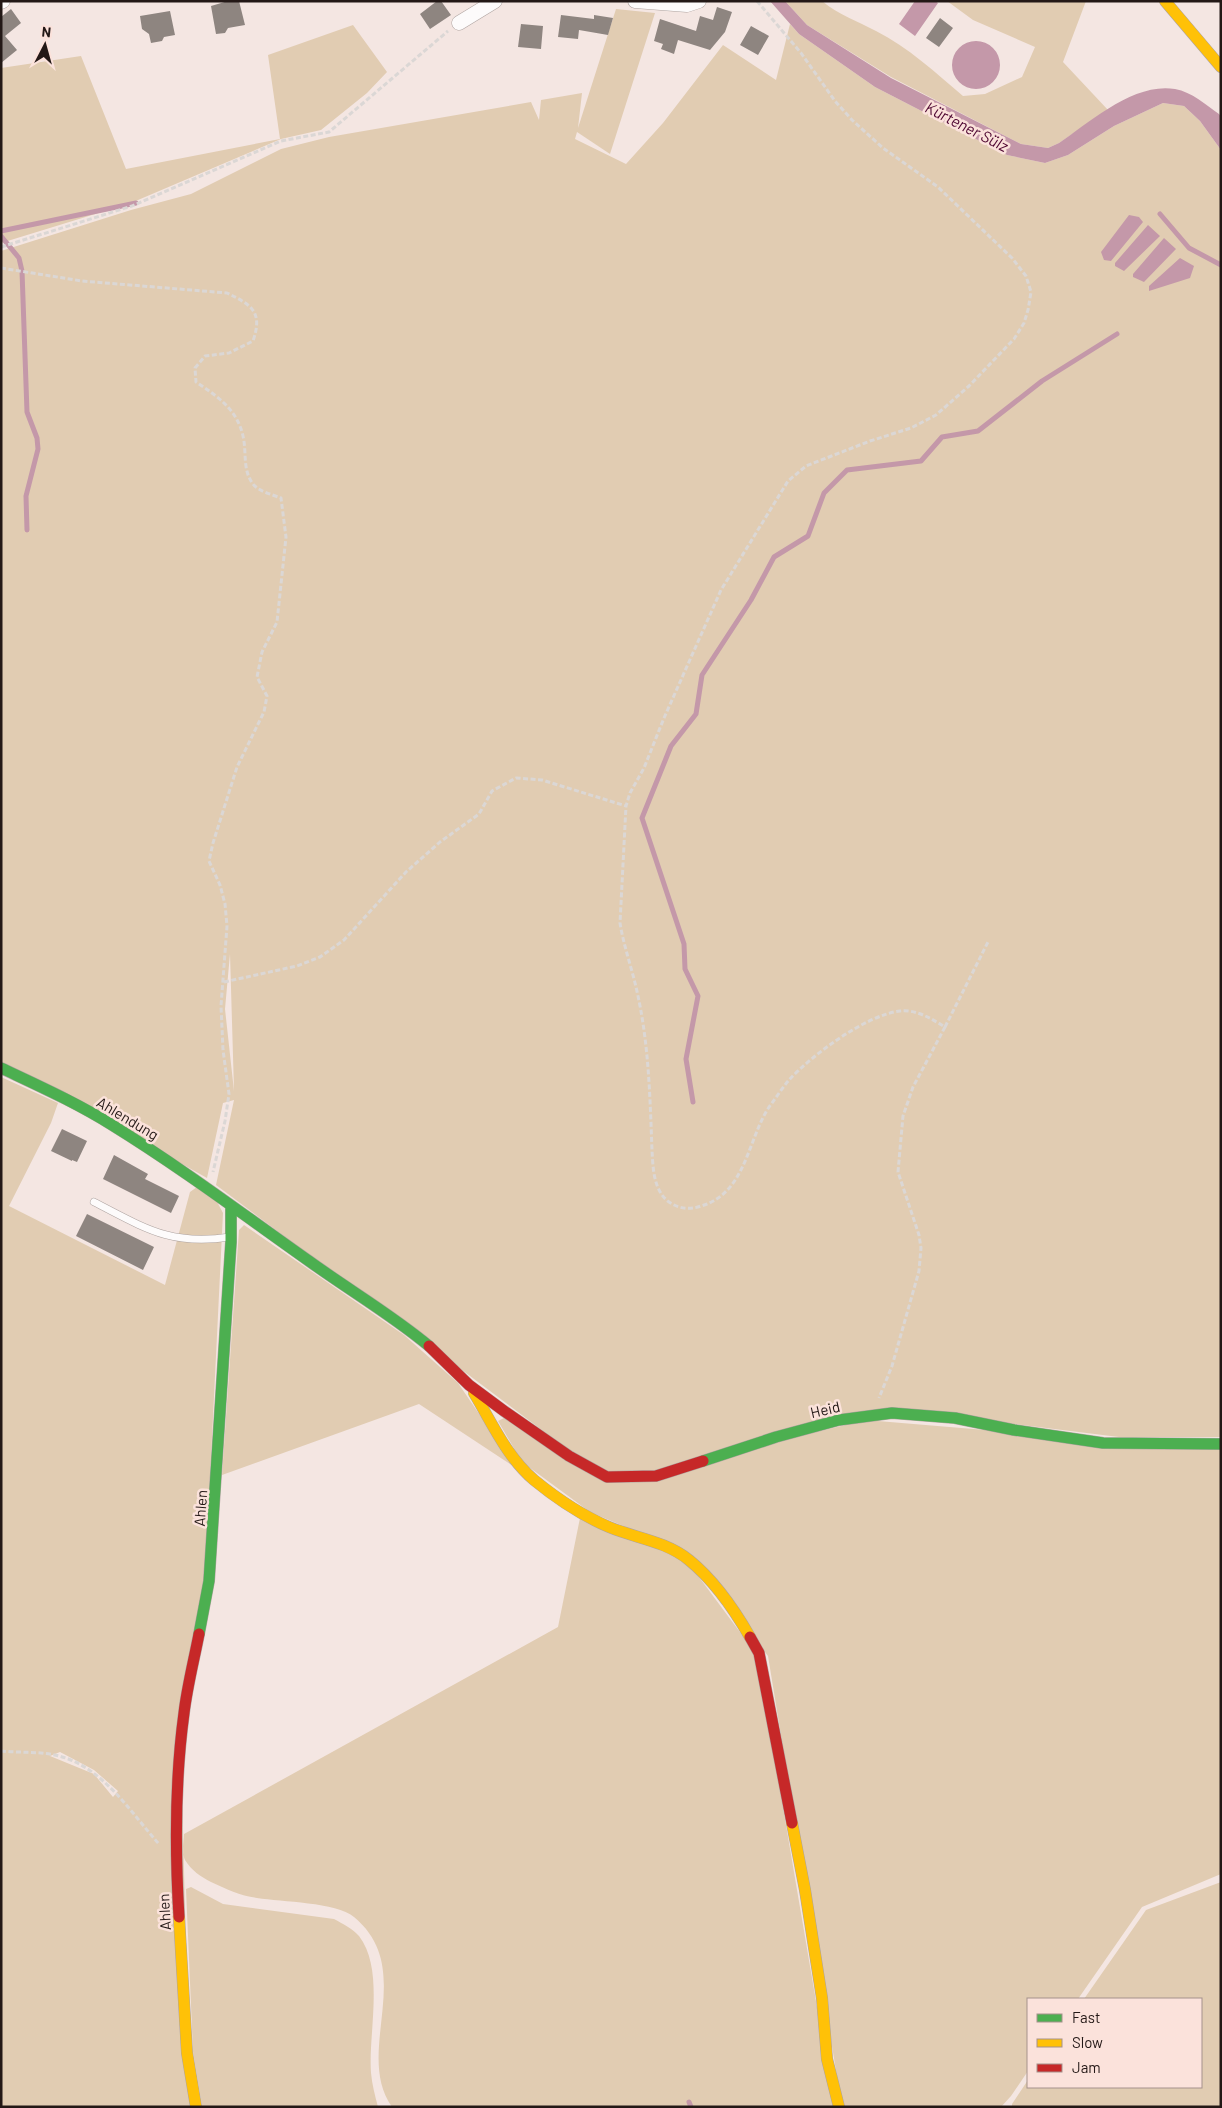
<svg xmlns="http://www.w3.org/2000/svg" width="1222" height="2108" font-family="Barlow,sans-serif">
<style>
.green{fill:#e1ccb2;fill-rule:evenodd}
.water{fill:#c498a9}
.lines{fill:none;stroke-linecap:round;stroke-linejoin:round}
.stream{stroke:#c498a9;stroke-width:5}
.building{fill:#8e8580}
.lane-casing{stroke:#aea3a0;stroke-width:8}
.street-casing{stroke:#aea3a0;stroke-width:15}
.fast-casing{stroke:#aea3a0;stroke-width:12}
.slow-casing{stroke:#aea3a0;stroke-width:12}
.jam-casing{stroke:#aea3a0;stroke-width:12}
.path{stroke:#dbd7d5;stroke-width:3;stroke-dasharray:5 2.5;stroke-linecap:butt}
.lane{stroke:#fdfbfb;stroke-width:7}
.street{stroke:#fdfbfb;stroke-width:14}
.fast{stroke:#4caf50;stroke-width:11}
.slow{stroke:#ffc107;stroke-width:11}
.jam{stroke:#c62828;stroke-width:11}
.labels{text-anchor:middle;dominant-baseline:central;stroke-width:5;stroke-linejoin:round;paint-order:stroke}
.street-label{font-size:15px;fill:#231816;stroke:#fbe2db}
.water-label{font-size:16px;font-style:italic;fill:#4e0631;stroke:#fbe2db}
</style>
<rect width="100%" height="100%" fill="#f4e6e2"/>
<!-- green -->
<path class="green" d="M 785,1 L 822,1 C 839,15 857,21 876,31 C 908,47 936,73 963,96 L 985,94 L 1022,77 L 1035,47 L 973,20 L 947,1 L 1086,1 L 1063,62 L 1108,110 L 1059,143 L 1048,148 L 1021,144 L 891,77 L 807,25 Z
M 616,9 L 655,13 L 610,154 L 577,132 L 575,139 L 626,164 L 663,123 L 723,45 L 776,80 L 790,24 L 799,34 L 875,87 L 1007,155 L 1045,163 L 1068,155 L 1114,126 L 1163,103 L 1184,106 L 1200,121 L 1221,150 L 1221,1437 L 1119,1437 L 893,1409 L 656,1472 L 608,1473 L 571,1452 L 216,1185 L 234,1100 L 223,1103 L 207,1178 L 1,1062 L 1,251 L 131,210 L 191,194 L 281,149 L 329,137 L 531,102 L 539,120 L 541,100 L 582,93 L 578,128 ZM 230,954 L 234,1090 L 234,1091 L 225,1009 Z
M 353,25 L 387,72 L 367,93 L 321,130 L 281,139 L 131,203 L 1,243 L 1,68 L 81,56 L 126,169 L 280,139 L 268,55 Z
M 1,1077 L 58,1103 L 51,1123 L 9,1206 L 165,1285 L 190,1192 L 197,1187 L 215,1198 L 223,1213 L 205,1580 L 180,1712 L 190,2107 L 1,2107 ZM 60,1752 L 94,1770 L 118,1791 L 113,1797 L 94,1774 L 50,1756 Z
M 244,1225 L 404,1335 L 458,1383 L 516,1468 L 419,1404 L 222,1475 L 239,1230 Z
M 504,1418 L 608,1482 L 866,1420 L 1221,1450 L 1221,1874 L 1142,1907 L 1078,1999 L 1028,1999 L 1028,2071 L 1011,2096 L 1001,2107 L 842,2107 L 768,1656 L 692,1555 L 590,1512 L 522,1462 L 498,1421 Z
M 580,1518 L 687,1561 L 757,1655 L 834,2107 L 392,2107 C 353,2052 418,1970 354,1917 C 336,1902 282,1902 257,1898 C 241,1896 226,1889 211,1882 C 201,1877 191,1870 185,1860 C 182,1854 184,1841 184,1834 L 558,1627 Z
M 1221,1882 L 1221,2107 L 1012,2107 L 1012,2104 L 1028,2080 L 1028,2087 L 1201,2087 L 1201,1999 L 1084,1999 L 1146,1910 Z
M 191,1887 L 223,1904 L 334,1919 C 343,1924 352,1928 359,1936 C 385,1970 368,2033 371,2073 C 372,2084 375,2096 378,2107 L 202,2107 L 193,2052 L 186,1889 Z"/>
<!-- water -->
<path class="water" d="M 770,1 L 785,1 L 807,25 L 891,78 L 1021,144 L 1048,148 L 1059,143 C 1090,122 1134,82 1175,89 C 1192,92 1206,105 1219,114 L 1221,117 L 1221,150 L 1200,121 L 1184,106 L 1163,103 L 1114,126 L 1068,155 L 1045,163 L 1007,155 L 875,87 L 799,34 Z
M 915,1 L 935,1 L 938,3 L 915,36 L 899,24 Z
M952 65a24 24 0 1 1 48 0a24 24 0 1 1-48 0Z
M 1129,215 L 1139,217 L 1143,222 L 1111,261 L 1104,260 L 1101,252 Z
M 1148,225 L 1160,236 L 1124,271 L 1115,266 L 1115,263 Z
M 1164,238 L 1176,249 L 1144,282 L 1133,277 L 1133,274 Z
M 1180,258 L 1194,266 L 1190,278 L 1149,291 L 1149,286 Z"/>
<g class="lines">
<!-- stream -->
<path class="stream" d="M 1160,214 L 1189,248 L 1221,265
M 1,231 L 136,203
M 1,236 L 19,258 L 22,271 L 27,412 L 37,438 L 38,449 L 26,496 L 27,530
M 693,1102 L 686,1059 L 698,996 L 685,969 L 684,944 L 642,818 L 671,746 L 696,714 L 702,675 L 751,600 L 774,557 L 808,536 L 824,493 L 847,470 L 921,461 L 942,437 L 978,431 L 1042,381 L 1117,334
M 689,2102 L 691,2107"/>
</g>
<!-- building -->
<path class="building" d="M 228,1 L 239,1 L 245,25 L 228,28 L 225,33 L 216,34 L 211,6 Z
M 437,1 L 441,1 L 451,15 L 430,29 L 420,14 Z
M 717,7 L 732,12 L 725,32 L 710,50 L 678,40 L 674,54 L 661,49 L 663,44 L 654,41 L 660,19 L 696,31 L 700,16 L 713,20 Z
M 11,9 L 21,23 L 5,36 L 17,50 L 1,63 L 1,17 Z
M 170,11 L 175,35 L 164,37 L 162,41 L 151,43 L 149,34 L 142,29 L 140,16 Z
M 561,15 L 594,19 L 594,15 L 613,18 L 608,35 L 579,30 L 578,39 L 558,37 Z
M 940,18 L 953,28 L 939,47 L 926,38 Z
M 521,24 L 543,26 L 541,49 L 518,47 Z
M 751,26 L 769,36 L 758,55 L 740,45 Z
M 62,1129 L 87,1141 L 77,1162 L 72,1160 L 72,1161 L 51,1151 Z
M 114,1155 L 148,1174 L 145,1179 L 179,1196 L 171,1213 L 103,1179 Z
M 87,1214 L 154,1247 L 143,1270 L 76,1236 Z"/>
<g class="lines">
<!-- lane casing -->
<g class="lane-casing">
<path id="lane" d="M 94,1202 C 145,1228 170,1246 230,1237"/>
</g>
<!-- street casing -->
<g class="street-casing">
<path id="street" d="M 635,1 L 687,5 L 699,1
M 1,2 L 3,1
M 459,23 L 495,1"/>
</g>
<!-- fast casing -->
<g class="fast-casing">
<path id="fast" d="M 1,1068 C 39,1086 77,1103 112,1125 C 180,1167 244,1215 309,1261 C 349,1290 392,1315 429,1346
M 703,1461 L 776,1437 L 839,1420 L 892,1413 L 955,1418 L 1014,1430 L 1103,1443 L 1221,1444
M 199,1634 L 209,1581 L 231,1242 L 231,1206"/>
</g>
<!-- slow casing -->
<g class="slow-casing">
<path id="slow" d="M 1165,1 L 1221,67
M 474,1393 C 492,1423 507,1457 534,1480 C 556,1498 583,1516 609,1527 C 635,1538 666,1541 689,1560 C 715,1581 734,1609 750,1637
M 792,1823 L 805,1890 L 822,1998 L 827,2059 L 839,2107
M 179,1917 L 187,2053 L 196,2107"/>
</g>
<!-- jam casing -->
<g class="jam-casing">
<path id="jam" d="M 429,1346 L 469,1385 L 504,1411 L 569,1456 L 607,1477 L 656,1476 L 703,1461
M 750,1637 L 759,1653 L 792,1823
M 179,1917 C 175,1851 175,1779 184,1713 C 187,1687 194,1660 199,1634"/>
</g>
<!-- path -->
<path class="path" d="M 757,1 L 801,53 L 835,101 L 852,120 L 883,148 L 938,187 L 1012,258 L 1026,276 L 1031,292 L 1028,310 L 1024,323 L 1014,339 L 969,386 L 936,415 L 911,428 L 870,441 L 806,466 L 788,481 L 721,590 L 664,718 L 644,768 L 630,793 L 626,806 L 620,923 C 624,948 633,971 638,996 C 649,1047 650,1099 652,1150 C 653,1167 653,1190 669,1202 C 679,1209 690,1210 701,1206 C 746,1193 747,1141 769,1107 C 776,1098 782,1088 789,1080 C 812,1055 866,1015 900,1011 C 916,1009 932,1019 945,1027 L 913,1087 L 903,1116 L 898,1172 L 919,1235 L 921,1248 L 919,1271 L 892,1366 L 879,1398
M 1,247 L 132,206 L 281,141 L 329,132 L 448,31
M 1,268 L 82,281 L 227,293 C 252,305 263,312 253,341 L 229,353 L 205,356 L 195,368 L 196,382 C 217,396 237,409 243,436 C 247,453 242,469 253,484 C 258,491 273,495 281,498 L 286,537 L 277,622 L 262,652 L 257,677 L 267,696 L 264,712 L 237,767 L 213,843 L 209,861 L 220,885 L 225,904 L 227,926 L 221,1006 L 223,1050 L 229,1094 L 225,1121 L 213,1172
M 224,982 L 297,966 L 320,957 L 344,940 L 406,872 L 440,842 L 479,814 L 492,791 L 516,778 L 542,780 L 626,806
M 945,1027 L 988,942
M 1,1751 C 20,1753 41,1751 59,1756 C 103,1767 131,1813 159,1844"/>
<!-- lane -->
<use href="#lane" class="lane"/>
<!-- street -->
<use href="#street" class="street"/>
<!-- fast -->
<use href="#fast" class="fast"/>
<!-- slow -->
<use href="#slow" class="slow"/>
<!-- jam -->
<use href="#jam" class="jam"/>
</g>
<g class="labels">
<!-- street labels -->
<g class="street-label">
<text transform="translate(128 1118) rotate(31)">Ahlendung</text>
<text transform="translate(825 1409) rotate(-13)">Heid</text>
<text transform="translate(200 1508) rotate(-86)">Ahlen</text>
<text transform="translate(164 1912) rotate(-93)">Ahlen</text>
</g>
<!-- water labels -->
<g class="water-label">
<text transform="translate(967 126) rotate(27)">Kürtener Sülz</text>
</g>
</g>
<!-- border -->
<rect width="1222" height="2108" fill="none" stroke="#231816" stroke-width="5"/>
<!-- legend -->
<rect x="1027" y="1998" width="175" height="90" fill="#fbe2db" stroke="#a5918c"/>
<rect x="1037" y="2014" width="25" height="8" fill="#4caf50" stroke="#a5918c"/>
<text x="1072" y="2023" font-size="15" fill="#231816">Fast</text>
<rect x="1037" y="2039" width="25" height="8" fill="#ffc107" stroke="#a5918c"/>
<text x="1072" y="2048" font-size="15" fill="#231816">Slow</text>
<rect x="1037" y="2064" width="25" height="8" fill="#c62828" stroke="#a5918c"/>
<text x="1072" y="2073" font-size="15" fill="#231816">Jam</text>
<!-- north arrow -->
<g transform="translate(45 45) rotate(6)" stroke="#fbe2db" stroke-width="4" paint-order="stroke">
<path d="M0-4L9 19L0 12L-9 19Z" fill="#231816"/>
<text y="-8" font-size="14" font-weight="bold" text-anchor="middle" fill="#231816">N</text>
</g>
</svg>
